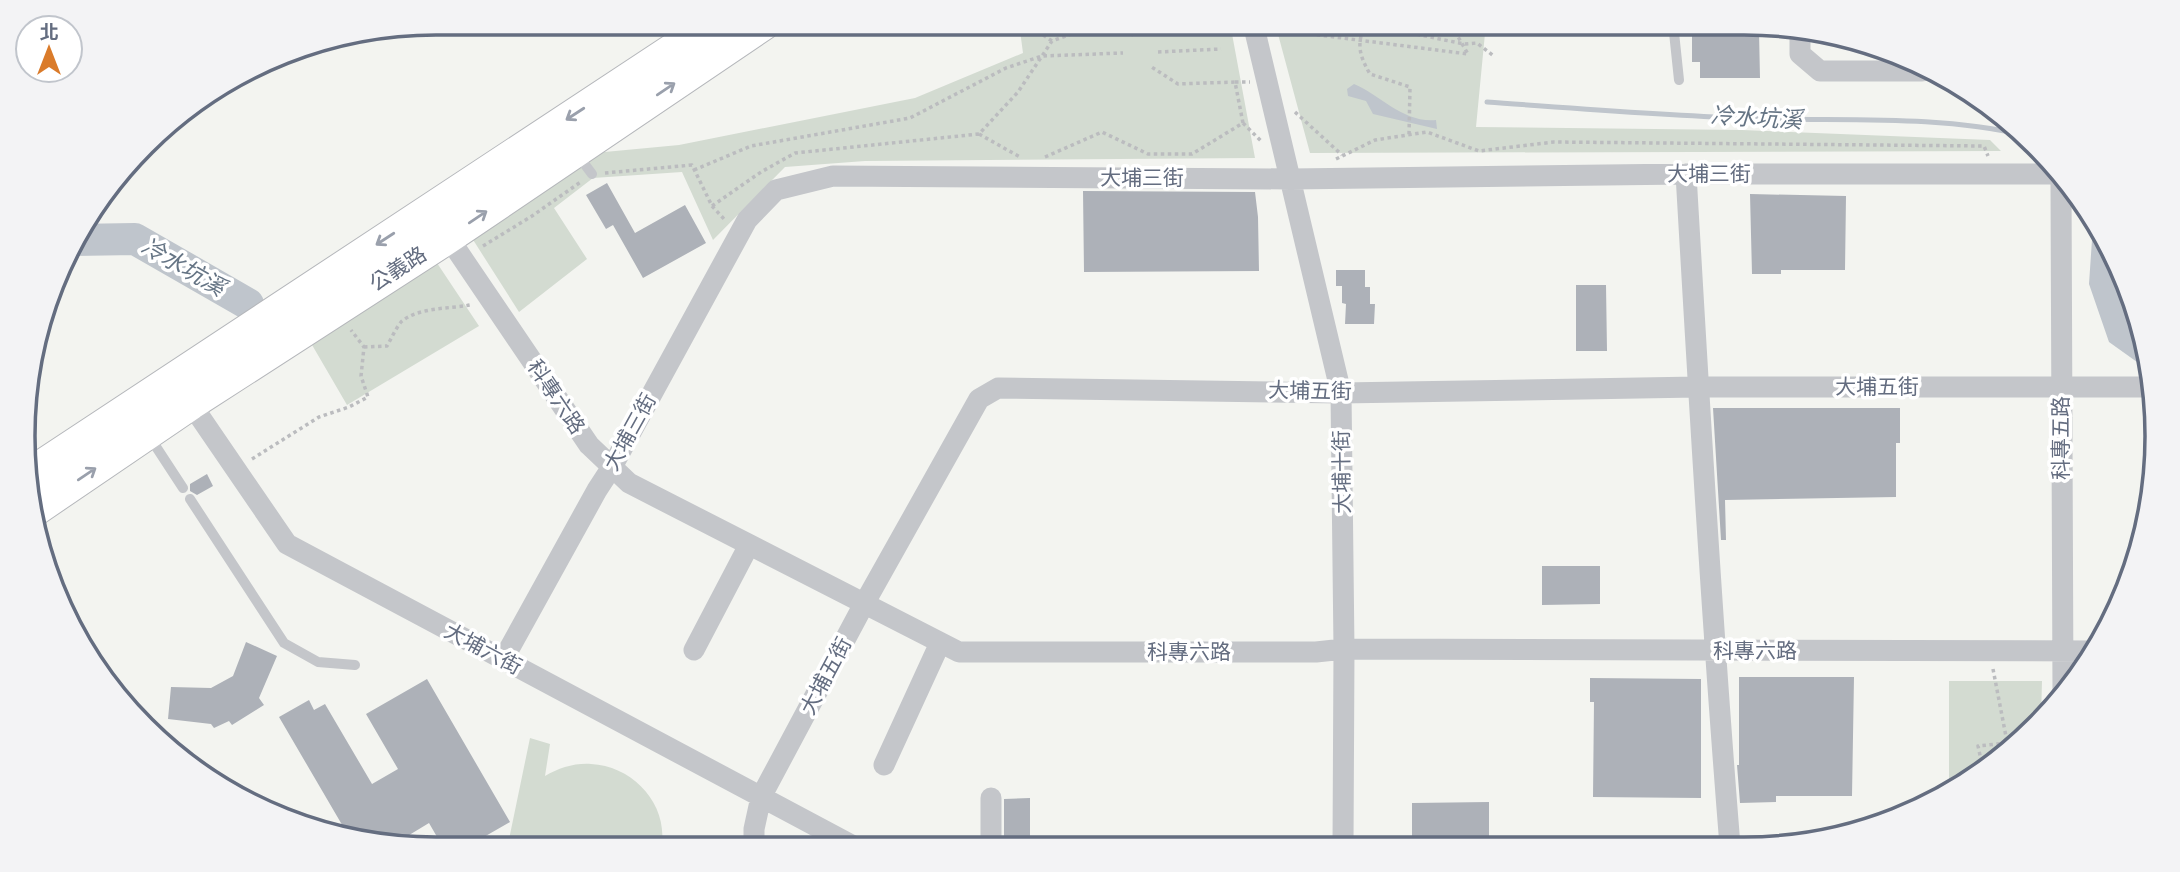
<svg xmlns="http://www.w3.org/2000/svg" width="2180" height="872" font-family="'Source Sans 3','Noto Sans TC',sans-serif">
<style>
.green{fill:#d3dbd1}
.water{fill:#bfc5cc}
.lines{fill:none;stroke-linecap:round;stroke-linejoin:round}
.stream{stroke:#bfc5cc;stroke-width:5}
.river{stroke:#bfc5cc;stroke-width:32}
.building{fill:#adb1b8}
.primary-casing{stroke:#b5b7bb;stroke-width:35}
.path{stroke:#bbbcbf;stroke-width:3.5;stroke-dasharray:3.5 3.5;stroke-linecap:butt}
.lane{stroke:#c4c6ca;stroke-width:10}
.street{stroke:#c4c6ca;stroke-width:21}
.primary{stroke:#fff;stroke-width:33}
.oneway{stroke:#9aa0ac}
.labels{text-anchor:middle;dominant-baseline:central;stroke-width:7;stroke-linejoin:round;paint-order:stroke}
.street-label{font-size:21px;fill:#646d80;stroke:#fff}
.water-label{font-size:23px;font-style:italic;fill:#657484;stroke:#fff}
.rim{fill:none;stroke:#646d80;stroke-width:3.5}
</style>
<rect width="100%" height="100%" fill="#f3f4f0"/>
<!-- green -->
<path class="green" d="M 1019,23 L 1111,23 L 1114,34 L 1191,23 L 1230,23 L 1255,158 L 865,161 L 785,167 L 713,240 L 682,172 L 593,178 L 554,208 L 587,259 L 519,312 L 470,235 L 594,153 L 679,145 L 915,98 L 1023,53 Z
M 1275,23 L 1486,23 L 1476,127 L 1742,130 L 1990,140 L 2001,151 L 1310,153 Z
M 435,260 L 479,326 L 347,405 L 308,338 Z
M 1949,681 L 2042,681 L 2041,719 L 2016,747 L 1949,792 Z
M 530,738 L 550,744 L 545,776 C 559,768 574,763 591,764 C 634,766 670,806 661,849 L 507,849 Z"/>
<!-- water -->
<path class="water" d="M 1354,84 C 1382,96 1403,123 1436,120 L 1437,129 L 1373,114 L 1366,101 L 1348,96 L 1347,89 Z
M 2093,225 L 2114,253 L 2144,361 L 2137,362 L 2109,342 L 2089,284 Z"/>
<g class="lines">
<!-- stream -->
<path class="stream" d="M 1487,102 C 1572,108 1657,115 1742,118 C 1836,122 1933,114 2024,135"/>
<!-- river -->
<path class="river" d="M 74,240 L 135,239 L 248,304"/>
</g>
<!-- building -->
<path class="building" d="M 1692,31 L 1759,31 L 1760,78 L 1700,78 L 1700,62 L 1692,62 Z
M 607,183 L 635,233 L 685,205 L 706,243 L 643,278 L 613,225 L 606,229 L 586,195 Z
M 1083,191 L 1255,192 L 1258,217 L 1259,271 L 1084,272 Z
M 1750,194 L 1846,196 L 1845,270 L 1781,270 L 1781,274 L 1752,274 Z
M 1336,270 L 1365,270 L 1365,287 L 1370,287 L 1370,304 L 1375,304 L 1374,324 L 1345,324 L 1346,304 L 1342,303 L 1342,286 L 1336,286 Z
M 1576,285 L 1606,285 L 1607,351 L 1576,351 Z
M 1713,408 L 1900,408 L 1900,443 L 1896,443 L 1896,497 L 1725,500 L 1726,540 L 1721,540 Z
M 207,474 L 213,486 L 197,495 L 190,491 L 190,484 Z
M 1542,566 L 1600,566 L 1600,604 L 1542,605 Z
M 246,642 L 277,656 L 259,698 L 264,705 L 232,725 L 229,721 L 214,728 L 211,724 L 168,719 L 171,687 L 211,688 L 233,676 Z
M 1739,677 L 1854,677 L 1852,796 L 1776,796 L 1776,802 L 1740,803 L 1737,765 L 1739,765 Z
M 1590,678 L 1701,679 L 1701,798 L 1593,797 L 1594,702 L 1590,702 Z
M 427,679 L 510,822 L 463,849 L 444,849 L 429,823 L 396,843 L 348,835 L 279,717 L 309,700 L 314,710 L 325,704 L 372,784 L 398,769 L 366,714 Z
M 1030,798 L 1030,848 L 1002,848 L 1004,840 L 1004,799 Z
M 1489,802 L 1489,846 L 1412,847 L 1412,803 Z"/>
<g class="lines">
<!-- primary casing -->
<g class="primary-casing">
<path id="primary" d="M 29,475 L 714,23
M 31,512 L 191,403 L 448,237 L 764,23"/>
</g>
<!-- path -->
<path class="path" d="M 1042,23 L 1040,33 L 1052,41
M 1362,23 L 1464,44 L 1477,43 L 1495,57
M 1366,23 C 1356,43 1359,55 1370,74 L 1410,87 L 1409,135
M 1303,33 L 1468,54 L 1450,23
M 1158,52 L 1221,49
M 1235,82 L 1250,82
M 1295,112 L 1342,155
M 1243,123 L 1261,141
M 979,134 L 1020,157
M 1045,157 L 1102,132 L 1148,154 L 1192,154 L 1243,123 L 1235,82 L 1178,84 L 1150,66
M 1336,159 L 1375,140 L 1427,132 L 1479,151 L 1554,142 L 1984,146 L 1988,156
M 694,170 L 751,146 L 910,118 L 1006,68 L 1042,56 L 1123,53
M 605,173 L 692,165 L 712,206 L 761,172 L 795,153 L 979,134 L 1018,92 L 1052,41 L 1091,27 L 1135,35 L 1172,23
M 712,206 L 725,220
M 483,246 L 532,216 L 582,181
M 364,347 L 387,346 C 391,339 396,328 401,322 C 418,307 449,309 470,305
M 252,459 L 319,417 L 349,407 L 368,397 L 361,376 L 364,347 L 351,330
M 1993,669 L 2009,752
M 1983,769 L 1978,746 L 2007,743"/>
<!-- lane -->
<path class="lane" d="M 1673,23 L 1679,80
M 577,154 L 592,174
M 149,436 L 183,488
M 190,499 L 284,643 L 318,662 L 355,665"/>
<!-- street -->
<path class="street" d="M 1253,23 L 1341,393 L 1344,649 L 1343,847
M 1800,32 L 1800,54 L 1820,71 L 1922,71
M 1686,174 C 1699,398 1712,622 1730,846
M 2061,183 L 2063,693
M 448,237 L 589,445 L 629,483 L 959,652 L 1316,652 L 1344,649 L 2095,651
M 185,395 L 287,544 L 857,848
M 694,650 L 749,545
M 503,660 L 597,490 L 612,467 L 747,220 L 776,190 L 833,176 L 1291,179 L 1686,174 L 2054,174
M 884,765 L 940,643
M 754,848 L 754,829 L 761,797 L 864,604 L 979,399 L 998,388 L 1341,393 L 1697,387 L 2151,387
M 985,848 L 991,840 L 991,798"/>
<!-- primary -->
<use href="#primary" class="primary"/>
</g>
<!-- one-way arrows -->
<defs><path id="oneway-shaft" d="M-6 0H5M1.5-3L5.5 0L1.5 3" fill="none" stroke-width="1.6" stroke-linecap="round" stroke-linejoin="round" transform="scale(1.75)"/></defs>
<g class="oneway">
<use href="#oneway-shaft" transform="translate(666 89) rotate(-34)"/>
<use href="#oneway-shaft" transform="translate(575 114) rotate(147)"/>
<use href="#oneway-shaft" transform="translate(478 217) rotate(-34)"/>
<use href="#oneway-shaft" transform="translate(385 239) rotate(147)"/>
<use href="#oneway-shaft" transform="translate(87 474) rotate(-34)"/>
</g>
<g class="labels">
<!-- street labels -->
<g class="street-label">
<text x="1709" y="174">大埔三街</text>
<text x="1142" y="178">大埔三街</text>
<text transform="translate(398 269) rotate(-33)">公義路</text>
<text x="1877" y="387">大埔五街</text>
<text transform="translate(1310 391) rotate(1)">大埔五街</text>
<text transform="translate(556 397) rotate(56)">科專六路</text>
<text transform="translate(630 432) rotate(-61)">大埔三街</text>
<text transform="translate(2061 438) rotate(-90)">科專五路</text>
<text transform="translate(1342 472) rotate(-91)">大埔十街</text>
<text transform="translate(483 649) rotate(28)">大埔六街</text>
<text x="1755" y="651">科專六路</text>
<text x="1189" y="652">科專六路</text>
<text transform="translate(826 676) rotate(-62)">大埔五街</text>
</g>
<!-- water labels -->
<g class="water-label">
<text transform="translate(1756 118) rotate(3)">冷水坑溪</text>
<text transform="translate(183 267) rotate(30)">冷水坑溪</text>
</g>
</g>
<!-- crop -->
<path d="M0 0H2180V872H0ZM436 35H1744A401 401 0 0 1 2145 436V436A401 401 0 0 1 1744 837H436A401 401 0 0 1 35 436V436A401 401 0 0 1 436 35Z" fill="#f3f3f5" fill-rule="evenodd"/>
<path class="rim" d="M436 35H1744A401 401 0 0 1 2145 436V436A401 401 0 0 1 1744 837H436A401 401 0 0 1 35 436V436A401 401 0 0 1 436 35Z"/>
<!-- north arrow -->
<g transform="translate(49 49)"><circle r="33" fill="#ffffff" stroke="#c1c5cc" stroke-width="2"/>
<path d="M0-5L12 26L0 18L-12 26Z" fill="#da7b2a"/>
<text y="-10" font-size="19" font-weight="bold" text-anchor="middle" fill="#646d80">北</text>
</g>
</svg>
